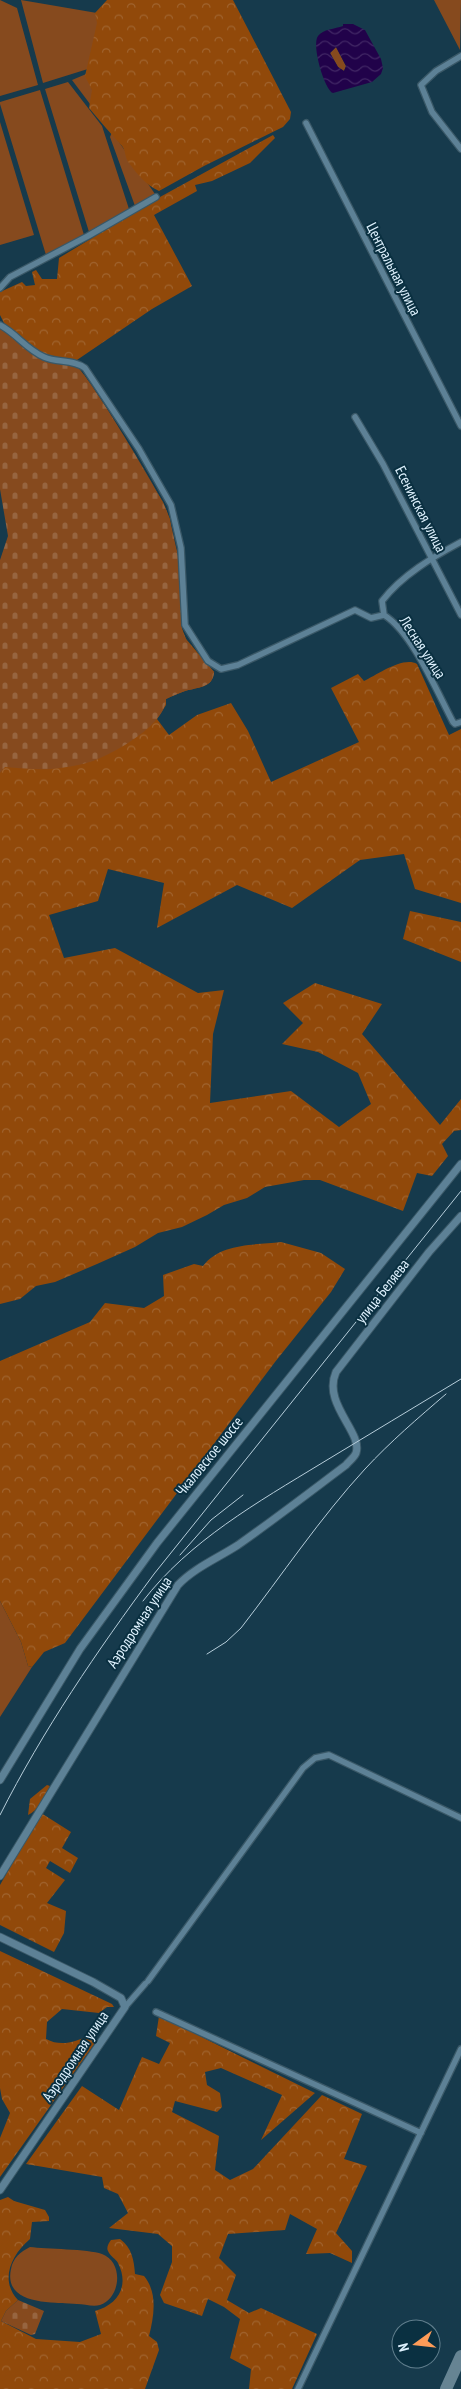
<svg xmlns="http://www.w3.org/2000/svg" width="461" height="2389" font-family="'PT Sans Narrow',sans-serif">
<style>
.green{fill:#864a1e}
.forest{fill:url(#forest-crowns)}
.cemetery{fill:url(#cemetery-stones)}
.water{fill:url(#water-waves);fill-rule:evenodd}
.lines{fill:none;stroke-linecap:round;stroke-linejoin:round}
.taxiway{stroke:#668493;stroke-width:12}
.minor-casing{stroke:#3a5867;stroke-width:8}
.tertiary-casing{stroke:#3a5867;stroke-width:9}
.minor{stroke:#5d8196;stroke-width:5.5}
.tertiary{stroke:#5d8196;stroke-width:7}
.rail{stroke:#b6cdda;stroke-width:1}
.labels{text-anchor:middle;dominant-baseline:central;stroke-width:4;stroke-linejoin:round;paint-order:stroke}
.street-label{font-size:15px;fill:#e0f3ff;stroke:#0a3041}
</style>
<defs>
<pattern id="forest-crowns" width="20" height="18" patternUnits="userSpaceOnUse" patternTransform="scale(1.25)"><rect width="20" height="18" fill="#91490a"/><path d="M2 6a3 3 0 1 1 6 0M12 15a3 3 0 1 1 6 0" fill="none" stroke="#a0642f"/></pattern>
<pattern id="cemetery-stones" width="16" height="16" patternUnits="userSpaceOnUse" patternTransform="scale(1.25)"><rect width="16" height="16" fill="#864a1e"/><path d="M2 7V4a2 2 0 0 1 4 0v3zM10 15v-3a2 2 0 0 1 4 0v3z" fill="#976540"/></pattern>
<pattern id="water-waves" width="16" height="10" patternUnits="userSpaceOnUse" patternTransform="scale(1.25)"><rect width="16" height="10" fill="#21024a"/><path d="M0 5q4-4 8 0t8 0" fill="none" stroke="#412765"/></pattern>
</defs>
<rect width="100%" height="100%" fill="#163a4c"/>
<!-- green -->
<path class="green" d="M 0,0 L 17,8 L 38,85 L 0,96 Z
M 21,0 L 97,13 L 98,24 L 91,68 L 43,83 Z
M 434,0 L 461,0 L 460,50 Z
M 336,47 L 346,66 L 344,71 L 338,67 L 330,53 Z
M 91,72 L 93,108 L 72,80 Z
M 68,82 L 102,126 L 129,209 L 89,232 L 45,89 Z
M 40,90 L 84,235 L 46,255 L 0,104 L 0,102 Z
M 0,122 L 34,235 L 0,245 Z
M 112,132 L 155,194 L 135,206 L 110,137 Z
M 0,1601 L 21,1642 L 28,1666 L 32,1667 L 0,1717 Z
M 30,2247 C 46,2249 88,2249 102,2254 C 124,2262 121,2298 100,2305 C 93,2307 84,2304 77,2304 C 54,2302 3,2306 11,2269 C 13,2258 20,2252 30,2247 Z"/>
<!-- forest -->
<path class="forest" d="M 107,0 L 233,0 L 291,112 L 290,119 L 283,127 L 204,166 L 159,191 C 146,185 137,174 129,163 C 125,159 126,151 122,146 C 111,134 100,121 89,108 L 92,90 L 85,76 L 97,23 L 95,13 Z
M 273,135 L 275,138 L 250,163 L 212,181 L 195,185 L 197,191 L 154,215 L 192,286 L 152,309 L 74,362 L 64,358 L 46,357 L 6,327 L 0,315 L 0,292 L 22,282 L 26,286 L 35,285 L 32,272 L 36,270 L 42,279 L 57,279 L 59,258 L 160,197 Z
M 0,373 L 84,375 L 163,502 L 170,519 L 182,605 L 181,626 L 186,639 L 214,672 C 213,688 198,687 185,691 C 179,693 172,696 166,699 L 166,705 L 157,719 L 169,735 L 197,715 L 231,703 L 248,731 L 271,782 L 359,742 L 331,688 L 358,674 L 364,681 C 377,675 403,656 417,664 L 449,735 L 461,729 L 461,903 L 415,889 L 404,854 L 360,860 L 292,908 L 237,885 L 157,928 L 164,883 L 108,869 L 98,901 L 49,915 L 64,958 L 115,948 L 198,993 L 224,990 L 213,1034 L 210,1103 L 291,1091 L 339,1127 L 371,1104 L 358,1073 L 318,1052 L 282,1044 L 303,1023 L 283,1003 L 315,983 L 382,1004 L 362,1034 L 440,1125 L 461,1099 L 461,1130 L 454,1131 L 442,1144 L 448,1156 L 432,1176 L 417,1173 L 403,1211 L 320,1180 L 304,1180 L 265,1187 L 247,1198 L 224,1205 L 207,1215 L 182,1227 L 158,1233 L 135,1247 L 97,1264 L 55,1282 L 36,1286 L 20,1299 L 0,1304 L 0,580 L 30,574 Z
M 410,911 L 461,922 L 461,962 L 403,939 Z
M 281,1242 L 321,1253 L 345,1269 L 331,1292 L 275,1362 L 65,1643 L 44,1652 L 32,1667 L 28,1666 L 21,1642 L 0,1601 L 0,1361 L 90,1322 L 105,1303 L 144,1308 L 164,1296 L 163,1275 L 194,1264 L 203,1266 C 220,1243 255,1245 281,1242 Z
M 47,1785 L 50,1786 C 45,1796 38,1811 28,1815 L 30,1799 Z
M 41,1813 L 71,1832 L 62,1848 L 78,1858 L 70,1873 L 50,1861 L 46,1868 L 65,1880 L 47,1903 L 66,1911 L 64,1933 L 54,1952 L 0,1925 L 0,1885 Z
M 0,1951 L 112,2004 L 114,2007 L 107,2007 L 99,2013 L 62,2009 L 47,2022 L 46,2039 C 61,2047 75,2042 90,2035 L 97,2040 L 0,2177 L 0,2138 L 10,2113 L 2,2099 L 0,2088 Z
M 159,2016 L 315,2093 L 261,2140 L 282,2095 L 221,2068 L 205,2072 L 207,2085 L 220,2093 L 222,2107 L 217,2112 L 175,2101 L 172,2112 L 219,2136 L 215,2170 L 230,2180 L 253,2169 L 322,2095 L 362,2114 L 344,2159 L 367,2166 L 336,2233 L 352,2251 L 352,2263 L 330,2253 L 306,2254 L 317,2229 L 290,2214 L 285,2230 L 228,2234 L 219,2258 L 236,2275 L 227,2300 L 249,2313 L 261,2308 L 317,2334 L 292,2389 L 249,2389 L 251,2369 L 230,2358 L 240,2319 L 224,2307 L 208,2299 L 202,2316 L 164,2303 L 160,2295 L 172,2262 L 172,2246 L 158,2234 L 109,2228 L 128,2213 L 118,2194 L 104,2188 L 102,2177 L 26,2164 L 82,2086 L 119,2110 L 142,2057 L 159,2064 L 170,2043 L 156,2036 Z
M 8,2197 L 14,2201 L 45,2210 L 49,2217 L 49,2221 L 32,2222 L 30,2239 C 10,2256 0,2281 18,2300 L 6,2311 L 1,2321 L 36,2339 L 80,2342 L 101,2334 L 95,2311 C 117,2305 130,2287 118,2263 C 116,2259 110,2256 108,2251 C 106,2247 109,2243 111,2240 L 120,2239 C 132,2248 134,2260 135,2274 L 144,2276 C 158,2293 154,2316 149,2336 L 157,2342 L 159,2350 L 145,2389 L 0,2389 L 0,2200 Z"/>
<!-- cemetery -->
<path class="cemetery" d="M 0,327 C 17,336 27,353 46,360 C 55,363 67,361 76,366 C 87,372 155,486 163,503 C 171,519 173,535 177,551 C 183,575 176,620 185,637 C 189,646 207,663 214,672 C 213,688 198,687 185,691 C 179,693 172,696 166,699 C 165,725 115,753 93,761 C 81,765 64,768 51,769 C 36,770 20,768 5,767 L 0,773 L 0,560 L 8,536 L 0,489 Z
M 18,2300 L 44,2311 L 35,2334 L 31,2335 L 1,2321 L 6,2311 Z"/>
<!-- water -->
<path class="water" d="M 343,24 L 353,24 L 365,30 L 381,59 L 383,68 L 381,74 L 372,82 L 333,93 C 325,91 311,45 318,36 C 323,29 335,29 343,26 ZM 336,47 L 346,66 L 344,71 L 338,67 L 330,53 Z"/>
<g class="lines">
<!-- taxiway -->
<path class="taxiway" d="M 446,2389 L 461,2356"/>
<!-- minor casing -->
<g class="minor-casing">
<path id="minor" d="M 461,56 L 436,71 L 421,85 L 432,112 L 461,149
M 306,123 L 461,426
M 0,288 L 10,277 L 88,236 L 156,197
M 0,325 C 17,334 26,349 44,357 C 57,363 73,359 85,368 L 139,449 L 171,505 L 181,548 L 185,625 L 208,661 L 221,669 L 238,665 L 355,610 L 371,618 L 384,615
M 355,417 L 383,464 L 461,615
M 384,615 C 412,632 437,692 453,722 L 455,724 L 461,722
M 384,615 L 382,601 C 402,575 433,557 461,542
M 148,1981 L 303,1768 L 315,1758 L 329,1755 L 461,1818
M 125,2007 L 145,1984
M 156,2012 L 421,2133
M 298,2389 L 461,2049"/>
</g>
<!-- tertiary casing -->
<g class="tertiary-casing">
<path id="tertiary" d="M 0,1780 L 80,1649 L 157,1543 L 461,1164
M 0,1876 L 178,1585 C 194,1568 218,1558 238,1545 C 275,1519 310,1492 346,1465 C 349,1461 354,1458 356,1453 C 363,1432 322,1404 336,1372 L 429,1252 L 461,1216
M 0,1937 L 93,1982 L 121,1998 L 125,2007 L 0,2190"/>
</g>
<!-- minor -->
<use href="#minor" class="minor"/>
<!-- tertiary -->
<use href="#tertiary" class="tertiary"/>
<!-- rail -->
<path class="rail" d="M 180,1555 L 211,1520 L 243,1495
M 143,1601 C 189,1541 258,1502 322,1463 C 368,1435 415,1407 461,1379
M 207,1654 L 226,1642 L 241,1628 C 282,1575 320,1518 365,1469 C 390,1442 418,1418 446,1394
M 0,1815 C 43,1730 97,1651 154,1574 L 461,1191"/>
</g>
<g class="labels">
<!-- street labels -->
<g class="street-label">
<text transform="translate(394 269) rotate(63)">Центральная улица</text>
<text transform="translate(421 509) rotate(63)">Есенинская улица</text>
<text transform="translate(423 647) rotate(57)">Лесная улица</text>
<text transform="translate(382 1291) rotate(-52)">улица Беляева</text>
<text transform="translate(209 1456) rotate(-51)">Чкаловское шоссе</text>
<text transform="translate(139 1622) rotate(-57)">Аэродромная улица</text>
<text transform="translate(75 2056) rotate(-56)">Аэродромная улица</text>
</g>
</g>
<!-- north arrow -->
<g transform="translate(416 2344) rotate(255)"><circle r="24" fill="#0a3041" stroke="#607e8d"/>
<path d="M0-4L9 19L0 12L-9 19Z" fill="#fe9c58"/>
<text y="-8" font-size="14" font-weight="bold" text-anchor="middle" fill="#e0f3ff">N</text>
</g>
</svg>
